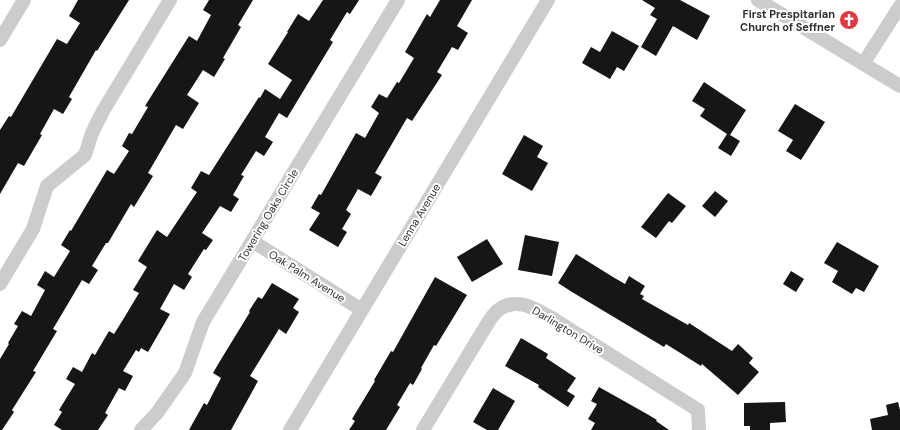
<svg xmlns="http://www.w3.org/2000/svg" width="900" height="430" font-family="'DM Sans',sans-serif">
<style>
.building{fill:#161616}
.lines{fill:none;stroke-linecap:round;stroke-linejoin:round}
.minor{stroke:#ccc;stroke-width:14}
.labels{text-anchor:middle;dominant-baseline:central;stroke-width:4;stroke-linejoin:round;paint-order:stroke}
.poi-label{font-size:11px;font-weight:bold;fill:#2f2f2f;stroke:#fff;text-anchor:end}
.street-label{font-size:11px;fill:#2f2f2f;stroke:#fff}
</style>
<rect width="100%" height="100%" fill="#fff"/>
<!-- building -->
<path class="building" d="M 78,0 L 129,0 L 97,51 L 96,50 L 69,97 L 72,99 L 63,114 L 54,109 L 40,134 L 42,135 L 24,166 L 18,163 L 0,194 L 0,130 L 9,116 L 11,117 L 57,39 L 67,44 L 80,23 L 69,16 Z
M 209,0 L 253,0 L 238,25 L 241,27 L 223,58 L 225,59 L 214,77 L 203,70 L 187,95 L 199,103 L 183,129 L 176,125 L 148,173 L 153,176 L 134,207 L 131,204 L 108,243 L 106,243 L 92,266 L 98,270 L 89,284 L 82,280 L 53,329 L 57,331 L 33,371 L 36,372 L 12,410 L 14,412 L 2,430 L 0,430 L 0,359 L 9,344 L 8,343 L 18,326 L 14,324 L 22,311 L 31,316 L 45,290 L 37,285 L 45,271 L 54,277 L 70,251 L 61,245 L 70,230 L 71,231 L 107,170 L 114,174 L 129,151 L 122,146 L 129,133 L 132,134 L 148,107 L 145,106 L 189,36 L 197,41 L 211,15 L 203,10 Z
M 323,0 L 359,0 L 350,14 L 347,12 L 330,40 L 333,42 L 287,118 L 279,113 L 265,137 L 273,142 L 264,156 L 256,151 L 241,175 L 244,176 L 233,195 L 239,199 L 231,212 L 220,206 L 202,233 L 213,240 L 206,250 L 204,249 L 188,274 L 192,277 L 184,290 L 174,284 L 160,309 L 170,314 L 148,352 L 141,348 L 139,352 L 136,350 L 123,371 L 133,376 L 125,391 L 119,388 L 105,413 L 108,415 L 98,430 L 62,430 L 54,425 L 62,412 L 59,410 L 75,384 L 66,379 L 73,367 L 82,372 L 92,353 L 95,355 L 109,331 L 114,334 L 124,318 L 139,293 L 133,290 L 147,267 L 138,261 L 157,230 L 167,237 L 197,192 L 191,188 L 201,171 L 209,175 L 252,108 L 259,97 L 260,98 L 265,89 L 280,99 L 292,80 L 268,64 L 288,32 L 287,32 L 298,14 L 309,21 Z
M 440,0 L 472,0 L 457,26 L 468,33 L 458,50 L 452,47 L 437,72 L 442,75 L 412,121 L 407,118 L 375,173 L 382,177 L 371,196 L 358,189 L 346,210 L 351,214 L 342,229 L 347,232 L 338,247 L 309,230 L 320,213 L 311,208 L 319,194 L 321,195 L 356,133 L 365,138 L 379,113 L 371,107 L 379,94 L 387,98 L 397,82 L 399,83 L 414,58 L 405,52 L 427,14 L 430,17 Z
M 642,0 L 680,0 L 710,16 L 697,40 L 673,26 L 656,56 L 641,47 L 657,19 L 650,15 L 655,8 Z
M 612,31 L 639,46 L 624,71 L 617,67 L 610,79 L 582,63 L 591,47 L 600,52 Z
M 704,82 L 746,110 L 730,135 L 740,141 L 731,156 L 718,148 L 727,134 L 700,116 L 705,109 L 692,101 Z
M 795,104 L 825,122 L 801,160 L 786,151 L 793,140 L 778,131 Z
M 524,135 L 543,146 L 537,157 L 548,163 L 532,191 L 502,174 Z
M 715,191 L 728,201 L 715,217 L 702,206 Z
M 668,193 L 686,206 L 672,223 L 669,221 L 656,238 L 641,227 Z
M 525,235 L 559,242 L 552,276 L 518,270 Z
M 487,239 L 503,264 L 472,282 L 457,257 Z
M 837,242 L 879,266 L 864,292 L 856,288 L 852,294 L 832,282 L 838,271 L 824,263 Z
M 576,254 L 613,277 L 625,284 L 629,276 L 645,286 L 640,294 L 644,296 L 642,299 L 688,325 L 689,323 L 732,351 L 738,344 L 753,358 L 749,363 L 759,372 L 738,395 L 702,364 L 701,366 L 666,344 L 664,347 L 572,292 L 558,283 Z
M 791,271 L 804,279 L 796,292 L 783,284 Z
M 435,277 L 467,295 L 436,346 L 434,345 L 421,368 L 422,369 L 413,385 L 410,383 L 397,405 L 400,407 L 386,430 L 349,430 L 355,421 L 352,419 L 375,381 L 374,380 L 391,351 L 393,352 Z
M 272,283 L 299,299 L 293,308 L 299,312 L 286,334 L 279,329 L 250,376 L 258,381 L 231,430 L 189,430 L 204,403 L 207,405 L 221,378 L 213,373 L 220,361 L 250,312 L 249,311 L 258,297 L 262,299 Z
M 521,338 L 548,354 L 546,358 L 576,378 L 567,391 L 575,396 L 568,407 L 538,387 L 539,385 L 505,366 Z
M 599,387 L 647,414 L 657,420 L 656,421 L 669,430 L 591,430 L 595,423 L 588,419 L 597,404 L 591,401 Z
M 493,388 L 515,401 L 498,430 L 487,430 L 473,422 Z
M 785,402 L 786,422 L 770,423 L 770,430 L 750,430 L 750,426 L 744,426 L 744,403 Z
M 898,402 L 900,410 L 900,430 L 872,430 L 870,419 L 888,415 L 886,405 Z"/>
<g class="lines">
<!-- minor -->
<path class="minor" d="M 758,0 L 900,86
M 0,40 L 24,0
M 863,64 L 900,6
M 252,241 L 362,310
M 0,284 L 33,229 L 47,186 L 85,155 L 92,133 L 103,111 L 170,0
M 141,430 L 157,413 L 185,373 L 203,322 L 398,0
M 290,430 L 548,0
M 423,430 L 489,321 C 491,318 494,314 497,311 C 515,296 534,308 550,317 L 698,410 L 699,430"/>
</g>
<!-- icons -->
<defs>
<g id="church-disc" transform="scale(1)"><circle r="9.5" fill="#e03741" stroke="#fff"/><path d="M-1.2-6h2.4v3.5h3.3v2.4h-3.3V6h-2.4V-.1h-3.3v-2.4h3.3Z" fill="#fff"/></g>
</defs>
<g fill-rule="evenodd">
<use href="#church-disc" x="849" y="20"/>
</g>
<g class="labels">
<!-- poi labels -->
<g class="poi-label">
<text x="835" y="14">First Prespitarian<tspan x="835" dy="13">Church of Seffner</tspan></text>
</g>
<!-- street labels -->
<g class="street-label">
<text transform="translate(268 215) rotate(-59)">Towering Oaks Circle</text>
<text transform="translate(419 215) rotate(-59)">Lenna Avenue</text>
<text transform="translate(307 276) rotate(32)">Oak Palm Avenue</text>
<text transform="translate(568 330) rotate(31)">Darlington Drive</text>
</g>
</g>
</svg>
